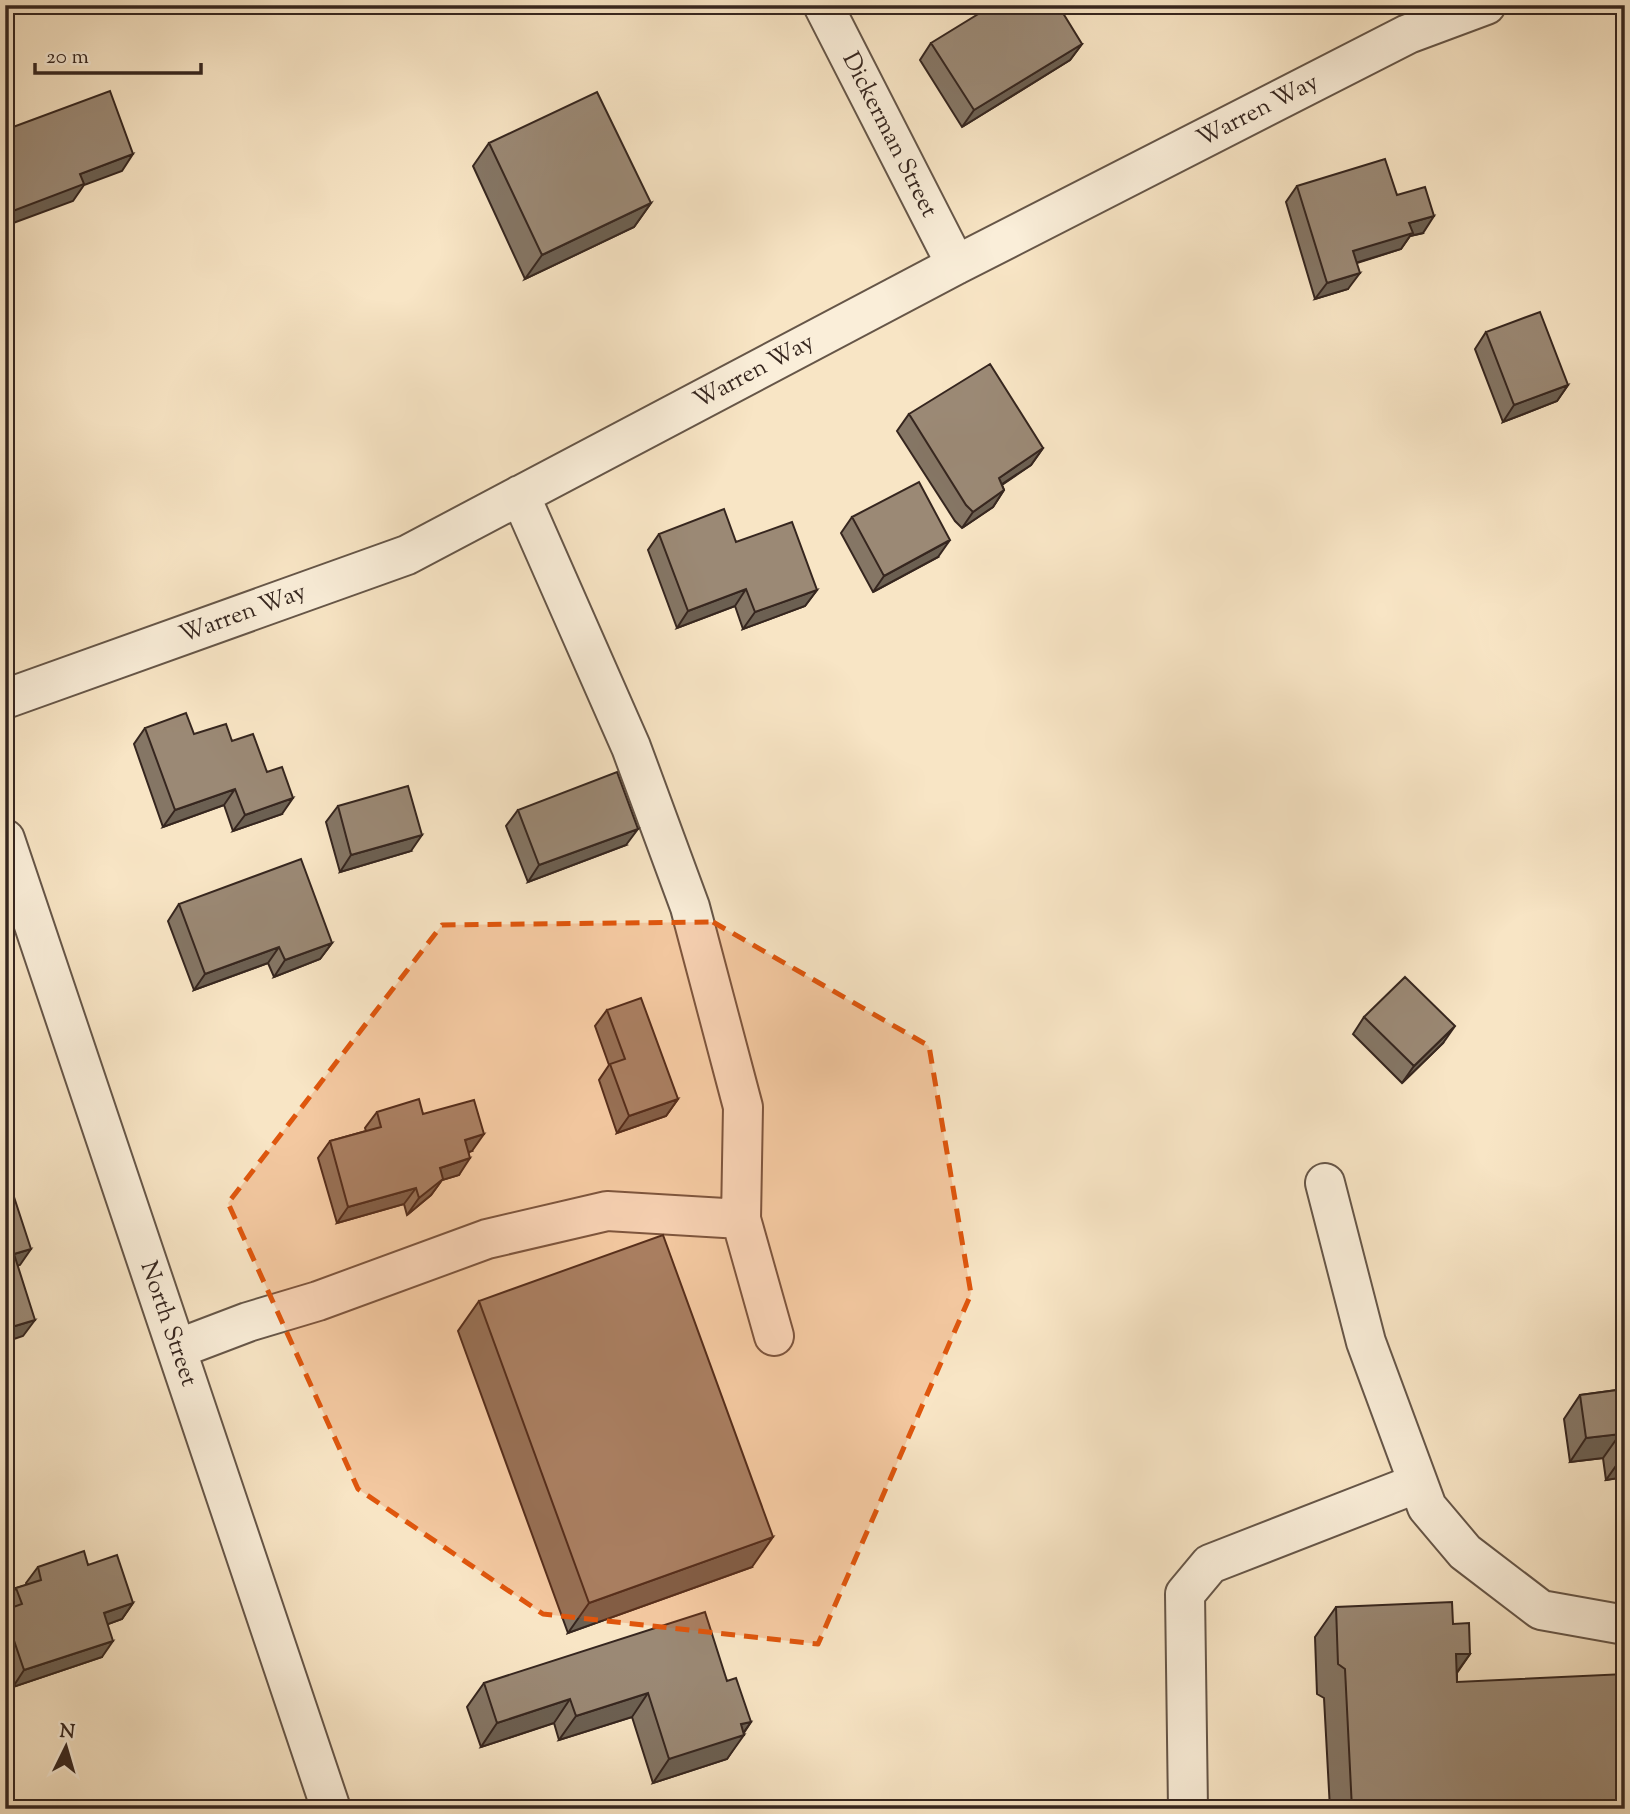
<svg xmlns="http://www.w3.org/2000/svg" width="1630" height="1814" font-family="'Sorts Mill Goudy',serif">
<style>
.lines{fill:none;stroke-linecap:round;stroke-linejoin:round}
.minor-casing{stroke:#665648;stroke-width:42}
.minor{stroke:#faeed9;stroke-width:38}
.wall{fill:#857665;stroke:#36261f;stroke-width:2}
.shaded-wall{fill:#6c6052;stroke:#36261f;stroke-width:2}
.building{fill:#9b8975;stroke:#36261f;stroke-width:2}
.marked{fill:#df560d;fill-opacity:0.2;stroke:#df560d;stroke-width:5;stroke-dasharray:14 9;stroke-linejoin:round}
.labels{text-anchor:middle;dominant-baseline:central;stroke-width:5;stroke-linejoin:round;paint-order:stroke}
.street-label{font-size:24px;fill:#36261f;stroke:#faeed9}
</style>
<rect width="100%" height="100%" fill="#f8e5c5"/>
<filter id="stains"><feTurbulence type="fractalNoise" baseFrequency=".00286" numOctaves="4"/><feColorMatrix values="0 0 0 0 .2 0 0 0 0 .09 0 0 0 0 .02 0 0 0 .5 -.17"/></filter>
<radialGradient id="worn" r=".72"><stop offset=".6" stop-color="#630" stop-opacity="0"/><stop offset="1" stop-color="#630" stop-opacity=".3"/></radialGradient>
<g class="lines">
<!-- minor casing -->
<g class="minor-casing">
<path id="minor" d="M 823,5 L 956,265
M 520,495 L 631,747 L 690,907 L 743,1107 L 741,1219
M 5,699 L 407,555 L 956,265 L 1408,34 L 1486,5
M 5,839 L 331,1809
M 1325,1183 L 1366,1342 L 1427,1507 L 1465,1552 L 1541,1610 L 1625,1625
M 177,1349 L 248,1322 L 318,1301 L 487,1239 L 607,1211 L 741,1219 L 774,1336
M 1188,1809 L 1185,1594 L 1210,1564 L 1418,1483"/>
</g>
<!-- minor -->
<use href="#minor" class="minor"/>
</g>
<!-- wall -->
<path class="wall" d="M 931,43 L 1082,44 L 1070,60 L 962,127 L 920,60 Z
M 489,143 L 651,203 L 634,227 L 525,279 L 473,166 Z
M 1297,186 L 1397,195 L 1423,233 L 1410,236 L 1401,249 L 1357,263 L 1348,289 L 1315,299 L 1286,202 Z
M 1486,332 L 1568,385 L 1557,401 L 1503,422 L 1475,349 Z
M 909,414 L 1043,448 L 1031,465 L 1002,485 L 1004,490 L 993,507 L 962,528 L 955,521 L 897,431 Z
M 852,517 L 938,557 L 873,592 L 841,533 Z
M 659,534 L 736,542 L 817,590 L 805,606 L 743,629 L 735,606 L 677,628 L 648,550 Z
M 145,728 L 194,734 L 232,741 L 282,814 L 233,831 L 224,805 L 163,827 L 134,744 Z
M 338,806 L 411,851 L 340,872 L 326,822 Z
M 518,810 L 626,845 L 528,882 L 506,826 Z
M 179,904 L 332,943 L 320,959 L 274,977 L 268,963 L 194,990 L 168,921 Z
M 607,1010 L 678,1099 L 666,1116 L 617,1133 L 599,1080 L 609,1065 L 595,1026 Z
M 1364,1017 L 1443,1043 L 1402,1083 L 1353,1034 Z
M 377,1112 L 423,1114 L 472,1151 L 469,1152 L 459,1175 L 442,1180 L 431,1195 L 407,1215 L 404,1204 L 337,1223 L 318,1158 L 330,1141 L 366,1131 L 365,1128 Z
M 479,1301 L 752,1567 L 568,1633 L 458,1331 Z
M 1625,1389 L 1625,1477 L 1606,1480 L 1603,1458 L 1570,1462 L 1564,1419 L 1580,1395 Z
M 88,1565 L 133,1603 L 122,1619 L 108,1624 L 102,1657 L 13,1687 L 5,1664 L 5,1610 L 7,1609 L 5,1604 L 16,1588 L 27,1585 L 26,1583 L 38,1567 Z
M 1336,1607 L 1453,1624 L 1470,1654 L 1457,1673 L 1457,1682 L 1625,1809 L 1330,1809 L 1324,1698 L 1317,1694 L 1315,1637 Z
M 727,1681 L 751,1722 L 727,1759 L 653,1783 L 632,1717 L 559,1740 L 554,1723 L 481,1747 L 467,1707 L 484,1683 Z"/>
<!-- shaded-wall -->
<path class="shaded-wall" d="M 1082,44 L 1070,60 L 962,127 L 974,110 Z
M 133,154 L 122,171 L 84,185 L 73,201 L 5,226 L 5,214 L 80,174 Z
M 651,203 L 634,227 L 525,279 L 542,255 Z
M 1434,216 L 1423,233 L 1410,236 L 1401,249 L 1342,267 L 1353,251 L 1409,223 Z
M 1360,273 L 1348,289 L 1315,299 L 1327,283 Z
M 1568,385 L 1557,401 L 1503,422 L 1514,405 Z
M 1043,448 L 1031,465 L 987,494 L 999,478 Z
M 1004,490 L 993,507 L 962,528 L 973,512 Z
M 950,540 L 938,557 L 873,592 L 884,576 Z
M 746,589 L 735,606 L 677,628 L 688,611 Z
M 817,590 L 805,606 L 743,629 L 755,612 Z
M 235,789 L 224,805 L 163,827 L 175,810 Z
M 293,798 L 282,814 L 233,831 L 245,815 Z
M 638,829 L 626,845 L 528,882 L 539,865 Z
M 422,835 L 411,851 L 340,872 L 351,855 Z
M 332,943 L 320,959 L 274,977 L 285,960 Z
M 279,947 L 268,963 L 194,990 L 205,974 Z
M 1455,1026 L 1443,1043 L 1402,1083 L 1414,1066 Z
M 678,1099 L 666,1116 L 617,1133 L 629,1116 Z
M 484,1134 L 472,1151 L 454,1157 L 465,1140 Z
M 470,1158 L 459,1175 L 442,1180 L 431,1195 L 407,1215 L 440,1168 Z
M 416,1188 L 404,1204 L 337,1223 L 348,1207 Z
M 31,1249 L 20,1265 L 5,1269 L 14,1254 Z
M 35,1320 L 23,1336 L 5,1342 L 5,1329 Z
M 1620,1434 L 1603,1458 L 1570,1462 L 1586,1438 Z
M 1623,1456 L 1625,1456 L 1625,1477 L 1606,1480 Z
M 773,1537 L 752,1567 L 568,1633 L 589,1603 Z
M 133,1603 L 122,1619 L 92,1630 L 104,1613 Z
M 113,1641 L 102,1657 L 13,1687 L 24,1670 Z
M 1456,1654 L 1470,1654 L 1449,1683 Z
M 648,1693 L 632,1717 L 559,1740 L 576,1716 Z
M 570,1699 L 554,1723 L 481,1747 L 497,1723 Z
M 751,1722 L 741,1736 L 744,1735 L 727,1759 L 653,1783 L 669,1759 L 741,1724 Z
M 1625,1800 L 1625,1809 L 1467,1809 Z"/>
<!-- building -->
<path class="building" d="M 993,5 L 1058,5 L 1082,44 L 974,110 L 931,43 Z
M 110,91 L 133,154 L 80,174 L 84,184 L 5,214 L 5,130 Z
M 597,92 L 651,203 L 542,255 L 489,143 Z
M 1385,159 L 1397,195 L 1425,187 L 1434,216 L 1409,223 L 1413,233 L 1353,251 L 1360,273 L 1327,283 L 1297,186 Z
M 1540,312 L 1568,385 L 1514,405 L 1486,332 Z
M 990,364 L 1043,448 L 999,478 L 1004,490 L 973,512 L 966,505 L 909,414 Z
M 919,482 L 950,540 L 884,576 L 852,517 Z
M 724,509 L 736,542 L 792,522 L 817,590 L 755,612 L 746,589 L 688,611 L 659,534 Z
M 186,713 L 194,734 L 226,724 L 232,741 L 253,734 L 267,772 L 282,767 L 293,798 L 245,815 L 235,789 L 175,810 L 145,728 Z
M 617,772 L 638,829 L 539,865 L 518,810 Z
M 408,786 L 422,835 L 351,855 L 338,806 Z
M 301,859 L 332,943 L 285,960 L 279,947 L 205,974 L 179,904 Z
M 1405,977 L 1455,1026 L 1414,1066 L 1364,1017 Z
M 641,998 L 678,1099 L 629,1116 L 610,1064 L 625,1059 L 607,1010 Z
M 419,1099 L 423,1114 L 474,1100 L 484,1134 L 465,1140 L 470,1158 L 440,1168 L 443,1179 L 419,1198 L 416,1188 L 348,1207 L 330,1141 L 381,1127 L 377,1112 Z
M 14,1197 L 31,1249 L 14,1254 L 35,1320 L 5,1329 L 5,1200 Z
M 663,1235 L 773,1537 L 589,1603 L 479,1301 Z
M 1625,1389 L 1625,1456 L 1623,1456 L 1620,1434 L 1586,1438 L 1580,1395 Z
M 84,1551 L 88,1565 L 117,1555 L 133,1603 L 104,1613 L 113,1641 L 24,1670 L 5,1614 L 5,1610 L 22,1604 L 16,1588 L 41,1580 L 38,1567 Z
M 1452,1602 L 1453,1624 L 1469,1623 L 1470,1654 L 1456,1654 L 1457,1682 L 1625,1674 L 1625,1800 L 1467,1809 L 1352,1809 L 1345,1669 L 1338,1664 L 1336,1607 Z
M 705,1612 L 727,1681 L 736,1678 L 751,1722 L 741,1724 L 744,1735 L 669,1759 L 648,1693 L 576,1716 L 570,1699 L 497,1723 L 484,1683 Z"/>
<!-- marked area -->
<path class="marked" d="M 713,922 L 929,1046 L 971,1294 L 818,1644 L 543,1614 L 358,1489 L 228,1203 L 442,925 Z"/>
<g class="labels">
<!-- street labels -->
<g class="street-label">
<text transform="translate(1258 111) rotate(-27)">Warren Way</text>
<text transform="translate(889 135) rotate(63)">Dickerman Street</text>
<text transform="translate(754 372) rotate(-28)">Warren Way</text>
<text transform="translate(243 614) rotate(-20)">Warren Way</text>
<text transform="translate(168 1324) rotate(71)">North Street</text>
</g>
</g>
<!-- margin -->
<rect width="1630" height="1814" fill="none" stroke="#f8e5c5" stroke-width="28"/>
<rect x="7" y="7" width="1616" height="1800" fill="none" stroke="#36261f" stroke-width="3.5"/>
<rect x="14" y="14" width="1602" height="1786" fill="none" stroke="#36261f" stroke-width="2"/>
<!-- north arrow -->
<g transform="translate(66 1747) rotate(5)" stroke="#faeed9" stroke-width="5" paint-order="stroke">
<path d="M0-5L12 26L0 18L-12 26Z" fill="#36261f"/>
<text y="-10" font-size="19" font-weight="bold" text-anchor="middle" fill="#36261f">N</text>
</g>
<!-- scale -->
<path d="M35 63v10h166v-10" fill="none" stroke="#36261f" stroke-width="3.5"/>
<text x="46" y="63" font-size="21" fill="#36261f" stroke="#faeed9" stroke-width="5" paint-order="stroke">20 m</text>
<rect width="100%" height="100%" filter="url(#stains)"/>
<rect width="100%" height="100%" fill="url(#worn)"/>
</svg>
